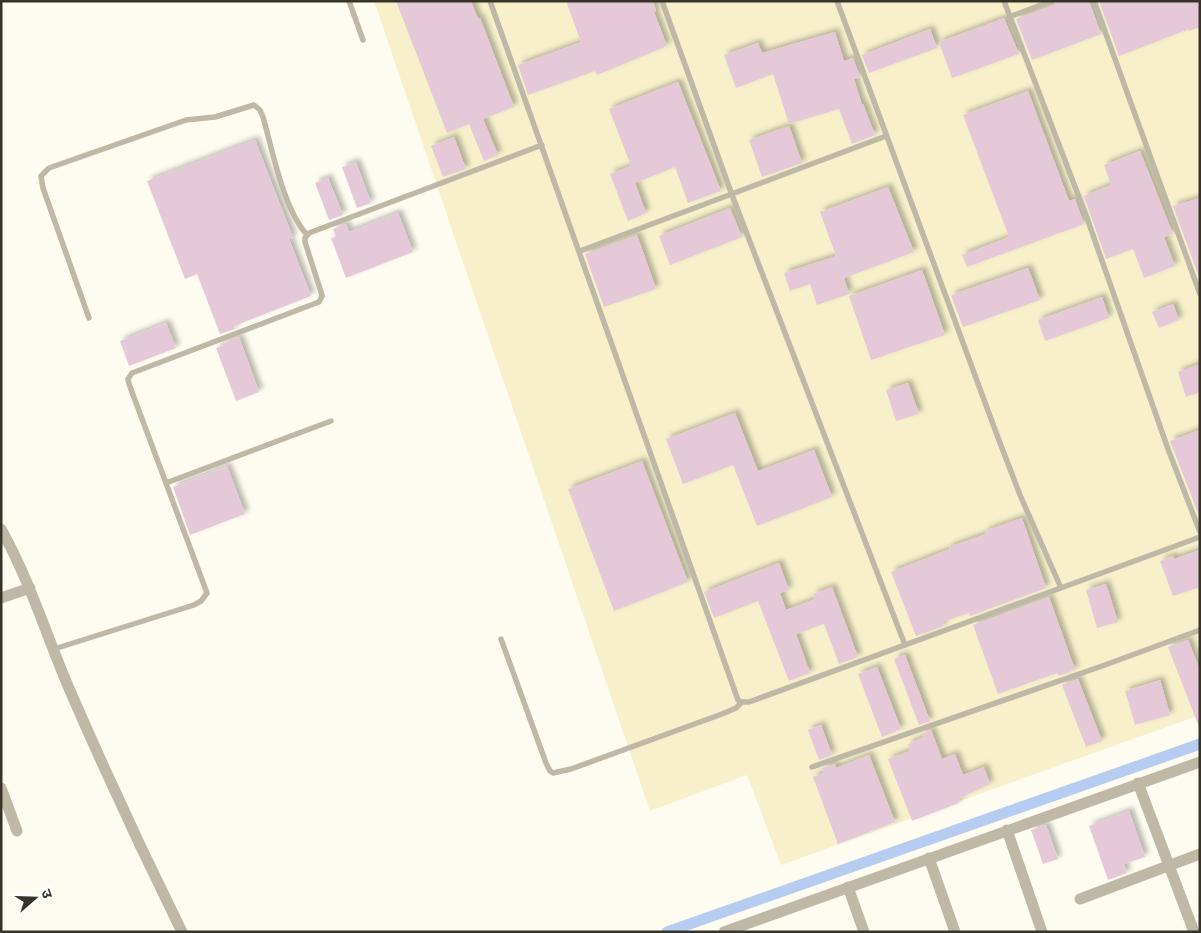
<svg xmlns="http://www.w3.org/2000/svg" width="1201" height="933" font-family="Montserrat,'Noto Sans Devanagari',sans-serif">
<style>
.built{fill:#f7f0cb}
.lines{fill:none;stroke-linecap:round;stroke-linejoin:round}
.canal{stroke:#b6cdf1;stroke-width:11}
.building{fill:#e5c9d9;filter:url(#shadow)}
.service{stroke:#bfb8a7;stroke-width:5.5}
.minor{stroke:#bfb8a7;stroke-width:11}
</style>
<defs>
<filter id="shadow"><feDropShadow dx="4" dy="-4" stdDeviation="2.5" flood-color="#0004"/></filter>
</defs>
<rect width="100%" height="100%" fill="#fefcf0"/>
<!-- built -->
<path class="built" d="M 374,1 L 1200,1 L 1200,715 L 781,865 L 747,775 L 650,811 Z"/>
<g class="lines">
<!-- canal -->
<path class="canal" d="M 667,932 L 1200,744"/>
</g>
<!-- building -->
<path class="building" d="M 396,1 L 471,1 L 478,19 L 480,18 L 514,107 L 483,119 L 498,155 L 484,161 L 469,124 L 447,133 Z
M 566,1 L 653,1 L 656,11 L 654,12 L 667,46 L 597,75 L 595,71 L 528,95 L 518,65 L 581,42 Z
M 1057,1 L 1089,1 L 1101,34 L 1032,60 L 1016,19 L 1054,5 Z
M 1099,1 L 1200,1 L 1200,27 L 1189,31 L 1189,29 L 1119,56 Z
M 1004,18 L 1019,54 L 952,78 L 939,42 Z
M 930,29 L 937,48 L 869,73 L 862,55 Z
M 835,32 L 844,61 L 853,58 L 860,77 L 854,79 L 862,105 L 863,104 L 875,135 L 852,144 L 839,109 L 789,124 L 773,74 L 736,88 L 724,55 L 758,43 L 762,53 Z
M 678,82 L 721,191 L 688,203 L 675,167 L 635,183 L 646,213 L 628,221 L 610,174 L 631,166 L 609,109 Z
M 1028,91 L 1069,201 L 1075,199 L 1084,224 L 967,267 L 962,255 L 1009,237 L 963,115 Z
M 789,126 L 802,163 L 762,177 L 749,140 Z
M 454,137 L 466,169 L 443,177 L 431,146 Z
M 255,140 L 293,238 L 289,239 L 311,296 L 234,326 L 235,329 L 220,334 L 197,274 L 185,279 L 147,181 Z
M 1140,151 L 1173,234 L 1164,237 L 1175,266 L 1144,278 L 1133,249 L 1106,259 L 1084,196 L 1111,185 L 1104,165 Z
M 356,162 L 371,203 L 357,208 L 342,167 Z
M 328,178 L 343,215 L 329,220 L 315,183 Z
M 888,187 L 914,252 L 844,278 L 849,294 L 817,305 L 810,284 L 790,291 L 784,273 L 836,256 L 820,212 Z
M 1200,198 L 1200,277 L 1199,277 L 1173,206 Z
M 730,208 L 742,237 L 670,265 L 659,236 Z
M 398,213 L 413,252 L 346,278 L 331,238 L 336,237 L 333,229 L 346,224 L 349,232 Z
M 637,235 L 656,289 L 604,307 L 585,254 Z
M 1028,268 L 1040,300 L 963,327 L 951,295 Z
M 922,270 L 945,335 L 871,360 L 849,296 Z
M 1102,297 L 1109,318 L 1045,341 L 1038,320 Z
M 1173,304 L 1179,320 L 1159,328 L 1152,312 Z
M 166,323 L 176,348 L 129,366 L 120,341 Z
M 239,337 L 259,392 L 236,401 L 216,348 L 224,345 L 224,343 Z
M 1200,364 L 1200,392 L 1186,397 L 1178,372 Z
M 908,383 L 919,414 L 896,421 L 886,390 Z
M 735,413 L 758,471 L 814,450 L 832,497 L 757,526 L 733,465 L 683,484 L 666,439 Z
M 1200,430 L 1200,518 L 1170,441 Z
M 642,461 L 688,582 L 614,611 L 568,489 Z
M 227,466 L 245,514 L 190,535 L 173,487 Z
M 1022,518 L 1046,588 L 970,616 L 969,613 L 942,622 L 944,626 L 916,636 L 891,572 L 950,549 L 949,547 L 986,534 L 985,531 Z
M 1200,550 L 1200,587 L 1173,596 L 1160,561 L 1173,556 L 1174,559 Z
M 779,563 L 789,590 L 780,593 L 786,610 L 815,599 L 813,594 L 832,587 L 858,657 L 839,664 L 824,624 L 796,634 L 810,673 L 789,681 L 758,601 L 714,618 L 704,592 Z
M 1106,584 L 1118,622 L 1097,628 L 1086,590 Z
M 1049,597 L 1075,670 L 1059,676 L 1057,673 L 998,694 L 973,625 Z
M 1188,640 L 1200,670 L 1199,727 L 1168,647 Z
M 905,655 L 930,721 L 919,725 L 894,659 Z
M 877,667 L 901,729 L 882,737 L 858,674 Z
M 1078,679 L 1102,741 L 1086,747 L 1062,685 Z
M 1160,680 L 1170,715 L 1135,725 L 1125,691 Z
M 821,725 L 832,755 L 819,760 L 808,730 Z
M 931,730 L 942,759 L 955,754 L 963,775 L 984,767 L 990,784 L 958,799 L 959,803 L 912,821 L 888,759 L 910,751 L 908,744 L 924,737 L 923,733 Z
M 869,755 L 895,822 L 838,844 L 813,777 L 824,773 L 822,768 L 835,764 L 836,768 Z
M 1129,811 L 1145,857 L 1124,864 L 1127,873 L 1108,880 L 1089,826 Z
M 1046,825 L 1058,859 L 1043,864 L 1031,830 Z"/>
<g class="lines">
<!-- service -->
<path class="service" d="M 349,1 L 363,40
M 490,1 L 738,700 L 742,702 L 749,702 L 1200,537
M 662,1 L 732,195 L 905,645
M 837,1 L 997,435 L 1020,495 L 1061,588
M 1004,1 L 1087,218 L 1168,449 L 1200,532
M 1094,1 L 1200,294
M 1009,17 L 1052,1
M 580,251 L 886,136
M 89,318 L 43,188 L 41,176 L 49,168 L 186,120 L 215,117 L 254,105 L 260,110 L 263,117 C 273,152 283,208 307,235
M 166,483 L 331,421
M 501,639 L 546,763 L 550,771 L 553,773 L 571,769 L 722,714 L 736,708 L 742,702
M 54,649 L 194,605 L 201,601 L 207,593 L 129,384 L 128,379 L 132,373 L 319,302 L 322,296 L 321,292 L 305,242 L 305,238 L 309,233 L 542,145
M 812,767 L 1105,665 L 1200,630"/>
<!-- minor -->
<path class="minor" d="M 1,529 C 29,579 46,634 68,686 C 104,769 142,851 182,932
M 1,598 L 30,588
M 1138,783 L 1194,932
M 1,788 L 17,831
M 1007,830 L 1042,932
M 929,858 L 955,932
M 848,887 L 864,932
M 1080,899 L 1200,854
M 724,932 L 1200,762"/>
</g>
<!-- border -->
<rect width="1201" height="933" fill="none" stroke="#363328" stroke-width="5"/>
<!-- north arrow -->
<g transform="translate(35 898) rotate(70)" stroke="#ffffff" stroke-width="4" paint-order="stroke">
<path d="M0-4L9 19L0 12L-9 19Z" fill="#363328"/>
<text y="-8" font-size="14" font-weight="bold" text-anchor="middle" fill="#363328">उ</text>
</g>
</svg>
